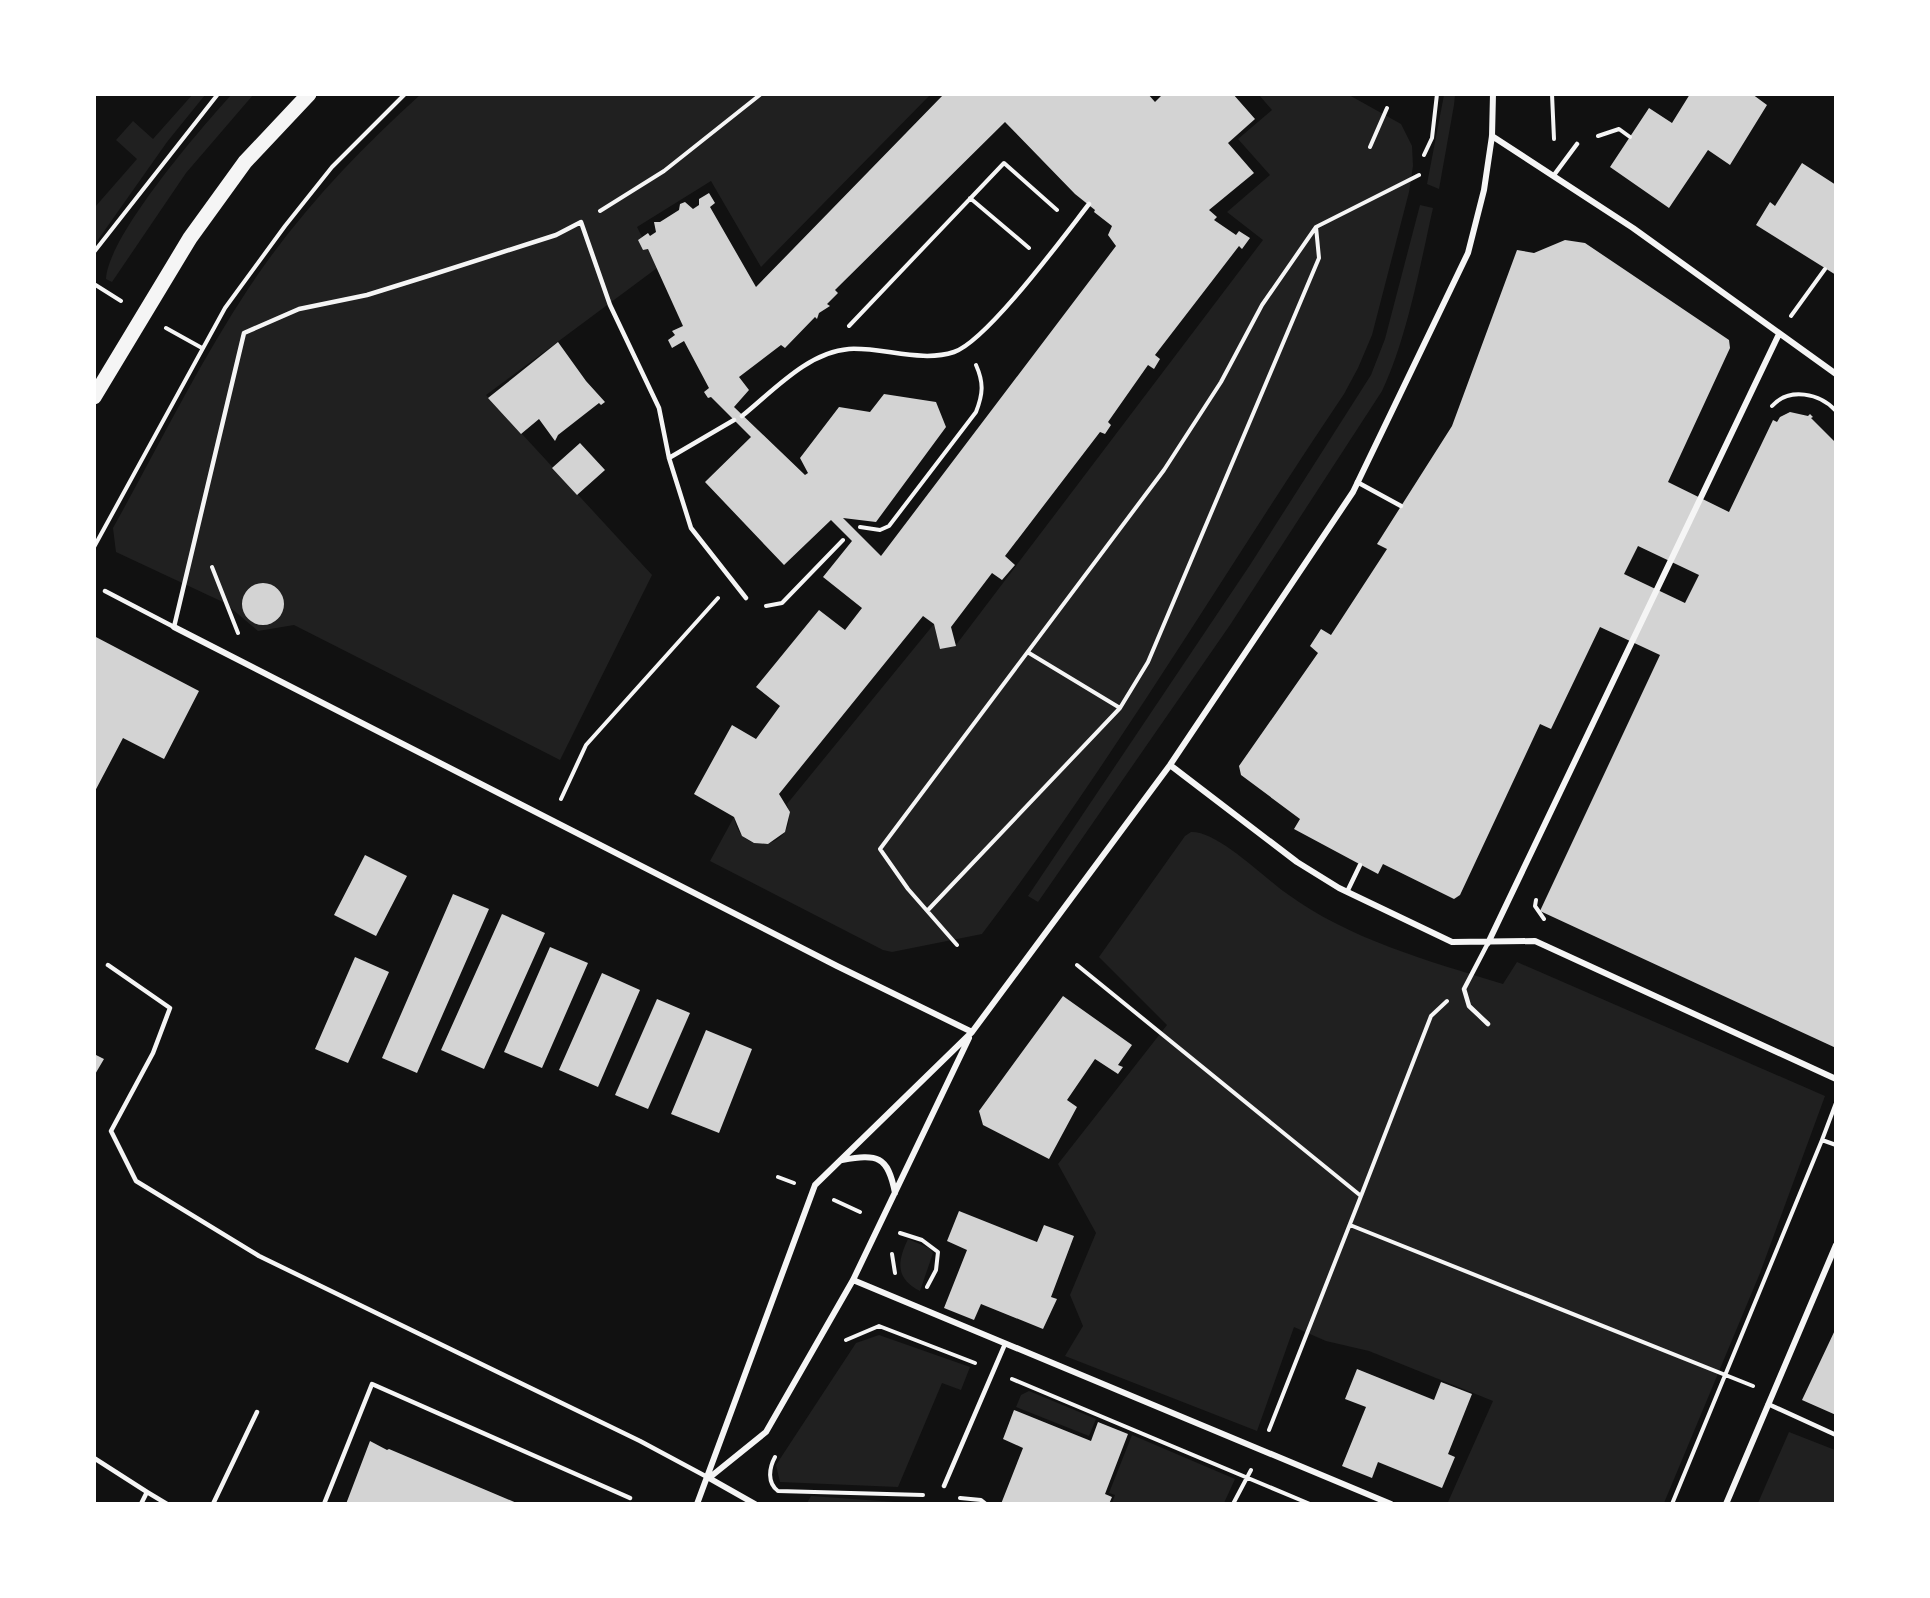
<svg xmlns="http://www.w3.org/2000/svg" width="1930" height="1598" font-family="Rubik,sans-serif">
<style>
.green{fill:#202020}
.building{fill:#d3d3d3;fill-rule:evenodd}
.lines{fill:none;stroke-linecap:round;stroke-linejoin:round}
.path{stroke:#f5f5f5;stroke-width:4}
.service{stroke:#f5f5f5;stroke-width:4.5}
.minor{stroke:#f5f5f5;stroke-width:6}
.primary{stroke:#f5f5f5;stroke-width:15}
</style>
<rect width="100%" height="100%" fill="#111"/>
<!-- green -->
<path class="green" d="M 193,94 L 205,95 L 167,142 L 95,244 L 95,207 L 137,159 L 116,140 L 133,121 L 153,139 Z
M 232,94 L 253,95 L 186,173 L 112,282 L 106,279 C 108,236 200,129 232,94 Z
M 420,95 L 930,95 L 761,267 L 711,181 L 637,227 L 642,237 L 638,240 L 643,250 L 648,249 L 657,268 L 486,395 L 652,575 L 560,760 L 294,625 L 258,631 L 225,603 L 116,552 L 113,528 C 158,447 199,363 250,286 C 298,214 357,152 420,95 Z
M 1259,95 L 1349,95 L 1401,124 L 1412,146 L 1413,166 L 1409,192 L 1372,335 L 1358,368 L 1344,394 C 1223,574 1113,761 982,934 L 892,952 L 883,950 L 710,861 L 734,817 C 741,861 801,847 787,804 L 934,624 L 940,649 L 956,645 L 1263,240 L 1227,212 L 1270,175 L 1238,139 L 1272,110 Z
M 1444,95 L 1455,95 L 1454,105 L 1439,189 L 1427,184 Z
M 1420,205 L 1433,208 C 1420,266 1407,338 1382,391 L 1230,625 L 1038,902 L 1028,896 L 1250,565 L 1371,375 L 1385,339 Z
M 1191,832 C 1218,831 1263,877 1286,893 C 1350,940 1429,961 1503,984 L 1517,962 L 1825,1096 L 1760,1273 L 1664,1503 L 1448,1502 L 1493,1401 L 1369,1351 L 1326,1341 L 1294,1327 L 1257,1431 L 1065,1356 L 1083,1326 L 1070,1295 L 1096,1233 L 1058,1164 L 1167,1025 L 1099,957 L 1185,836 Z
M 908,1239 L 929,1248 L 933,1253 L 920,1291 C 894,1278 898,1260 908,1239 Z
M 879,1335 L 970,1367 L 961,1390 L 942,1383 L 898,1487 L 780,1482 L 776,1465 L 856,1343 Z
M 1029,1391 L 1096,1419 L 1089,1436 L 1016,1407 L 1021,1395 Z
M 1789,1432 L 1835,1450 L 1835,1503 L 1758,1503 Z
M 1132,1435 L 1235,1479 L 1224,1503 L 1112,1503 L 1115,1495 L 1109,1493 Z
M 811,1496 L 895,1502 L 807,1503 Z"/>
<!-- building -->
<path class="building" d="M 944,94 L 1148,94 L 1155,102 L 1163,94 L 1233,94 L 1255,119 L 1228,143 L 1254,173 L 1209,210 L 1217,217 L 1214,220 L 1236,235 L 1239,231 L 1250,238 L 1242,249 L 1239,246 L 1155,355 L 1160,359 L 1154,369 L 1148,365 L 1108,422 L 1111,425 L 1105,434 L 1100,432 L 1005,556 L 1015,565 L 1002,580 L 992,573 L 951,627 L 956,646 L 940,649 L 934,624 L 923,616 L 779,794 L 790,812 L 785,832 L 768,844 L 754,843 L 742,836 L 734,817 L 694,794 L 732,725 L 756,739 L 780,706 L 756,687 L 819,610 L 845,630 L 862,608 L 823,577 L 852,541 L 831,520 L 784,565 L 705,482 L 751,437 L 711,397 L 708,398 L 704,392 L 709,388 L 684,341 L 672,348 L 668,340 L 675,335 L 672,331 L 683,326 L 648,249 L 643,250 L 638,240 L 648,233 L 650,236 L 656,232 L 654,222 L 660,222 L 679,210 L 680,204 L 685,202 L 693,209 L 699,205 L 699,199 L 709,193 L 715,203 L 710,207 L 756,287 ZM 1005,122 L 1075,194 L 1095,210 L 1094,212 L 1112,226 L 1108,235 L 1116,246 L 881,556 L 843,518 L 876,522 L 946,427 L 936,402 L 884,394 L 870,412 L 839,407 L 800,458 L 808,473 L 805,475 L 734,407 L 749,390 L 739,377 L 781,345 L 785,348 L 815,317 L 817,319 L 819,313 L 830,306 L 827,304 L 838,293 L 835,290 Z
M 1690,94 L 1752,94 L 1767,105 L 1730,165 L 1708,150 L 1669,208 L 1610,167 L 1649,108 L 1672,123 Z
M 1802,163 L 1836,185 L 1836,275 L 1756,225 L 1770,202 L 1775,206 Z
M 1565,240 L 1585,243 L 1729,340 L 1730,348 L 1668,482 L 1729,512 L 1773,420 L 1777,422 L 1780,417 L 1790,412 L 1808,416 L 1810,414 L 1813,417 L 1811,418 L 1836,443 L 1836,1048 L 1540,911 L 1660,655 L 1600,627 L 1551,729 L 1540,724 L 1460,895 L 1454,899 L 1383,864 L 1378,874 L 1294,829 L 1300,819 L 1241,775 L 1239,766 L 1318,653 L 1310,646 L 1321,629 L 1331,635 L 1387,549 L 1377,544 L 1452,426 L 1517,250 L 1534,253 ZM 1638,546 L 1699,575 L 1685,603 L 1624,574 Z
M 558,342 L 586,381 L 605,402 L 601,405 L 599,403 L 558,435 L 555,441 L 539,419 L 521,434 L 488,398 Z
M 580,443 L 605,470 L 577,495 L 552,468 Z
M242 604a21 21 0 1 1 42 0a21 21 0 1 1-42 0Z
M 94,636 L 199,691 L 164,759 L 123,738 L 94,793 Z
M 365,855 L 407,876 L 376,936 L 334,915 Z
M 453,894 L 489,909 L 417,1073 L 382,1058 Z
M 502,914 L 545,933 L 484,1069 L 441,1050 Z
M 550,947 L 588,963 L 542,1068 L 504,1052 Z
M 355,957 L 389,972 L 348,1063 L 315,1049 Z
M 602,973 L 640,990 L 598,1087 L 559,1070 Z
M 1063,996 L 1132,1045 L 1118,1065 L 1123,1067 L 1118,1074 L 1095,1059 L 1067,1100 L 1077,1107 L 1049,1159 L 983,1125 L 979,1111 Z
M 657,999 L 690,1013 L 648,1109 L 615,1095 Z
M 706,1030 L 752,1049 L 719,1133 L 671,1114 Z
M 94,1054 L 104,1059 L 94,1076 Z
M 959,1211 L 1037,1242 L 1044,1225 L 1074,1236 L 1051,1297 L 1057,1299 L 1043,1329 L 981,1304 L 974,1320 L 944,1308 L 967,1250 L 947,1241 Z
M 1836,1328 L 1836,1415 L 1802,1400 Z
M 1357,1369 L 1434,1400 L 1441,1382 L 1472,1394 L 1448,1454 L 1455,1457 L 1442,1488 L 1378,1462 L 1372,1478 L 1342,1466 L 1366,1407 L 1345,1399 Z
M 1014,1410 L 1091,1441 L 1098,1422 L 1128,1434 L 1105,1494 L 1112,1497 L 1109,1504 L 1001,1504 L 1023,1448 L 1003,1439 Z
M 370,1441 L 387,1450 L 389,1449 L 519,1504 L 346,1504 Z"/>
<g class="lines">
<!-- path -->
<path class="path" d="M 1552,94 L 1554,139
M 1598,136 L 1619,129 L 1630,137
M 1370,147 L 1387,108
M 1424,155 L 1432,138 L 1437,94
M 970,198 L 1029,248
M 600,211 L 664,171 L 761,94
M 1316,227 L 1419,175
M 94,252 L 218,94
M 94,284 L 121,301
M 1791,316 L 1825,269
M 849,326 L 1004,163 L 1057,210
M 166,328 L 202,348
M 1772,406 C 1789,387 1820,393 1836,411
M 860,527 L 880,530 L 889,526 L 976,412 C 983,394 984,383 976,365
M 94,547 L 225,308 L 285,226 L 332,167 L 405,94
M 212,567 L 238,633
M 766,606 L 782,603 L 843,540
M 1029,653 L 1120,708
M 561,799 L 586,745 L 718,598
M 1536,900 L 1535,906 L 1544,919
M 928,910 L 1120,708 L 1148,662 L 1319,258 L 1316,227 L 1262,305 L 1221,382 L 1164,470 L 880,849 L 908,889 L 957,945
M 1077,965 L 1361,1196 L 1269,1430
M 1836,1103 L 1822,1140 L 1836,1145
M 778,1177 L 794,1183
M 1361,1196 L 1431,1016 L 1447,1001
M 834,1200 L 860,1212
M 1350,1225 L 1753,1386
M 900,1233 L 922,1240 L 938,1252 L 936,1270 L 927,1287
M 892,1254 L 895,1273
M 846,1340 L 879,1326 L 975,1363
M 1012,1379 L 1310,1504
M 775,1457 C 769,1468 767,1483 778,1491
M 778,1491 L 923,1495
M 960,1498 L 981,1500 L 986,1504
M 1233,1504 L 1251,1470
M 1672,1504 L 1822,1140"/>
<!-- service -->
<path class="service" d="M 1554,175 L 1577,144
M 742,416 C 773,391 808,352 849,349 C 883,347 921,363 954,352 C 987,341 1064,236 1089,204
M 669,458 L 734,420
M 1357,482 L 1401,506
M 105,591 L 174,627 L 244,333 L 299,309 L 367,295 L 428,276 L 556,235 L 581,222 L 610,305 L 659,408 L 669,458 L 691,528 L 746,598
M 1347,892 L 1360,865
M 108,965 L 170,1008 L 153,1053 L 111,1131 L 136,1181 L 259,1256 L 640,1441 L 709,1478
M 1488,1024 L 1469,1006 L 1464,989 L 1488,943
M 1768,1404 L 1836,1435
M 94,1458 L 147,1492 L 141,1504
M 944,1486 L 1005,1344
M 147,1492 L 167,1504
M 213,1504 L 257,1412
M 324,1504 L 372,1384 L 630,1498"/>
<!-- minor -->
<path class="minor" d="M 1492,136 L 1633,228 L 1836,374
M 174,627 L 837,966 L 972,1032
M 1170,765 L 1297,862 L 1339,888 L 1452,942 L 1535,941 L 1836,1079
M 1488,943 L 1779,334
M 842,1160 C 877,1154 888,1155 895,1193
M 853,1280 L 1391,1504
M 709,1478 L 766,1432 L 853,1280 L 969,1038
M 709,1478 L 755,1504
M 697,1504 L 815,1185 L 972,1032 L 1170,765 L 1353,492 L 1468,253 L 1484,190 L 1492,136 L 1493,94
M 1726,1504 L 1836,1245"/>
<!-- primary -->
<path class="primary" d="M 94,397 L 190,238 L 245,162 L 309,94"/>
</g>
<!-- border -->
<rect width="1930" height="1598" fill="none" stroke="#ffffff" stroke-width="192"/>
</svg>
